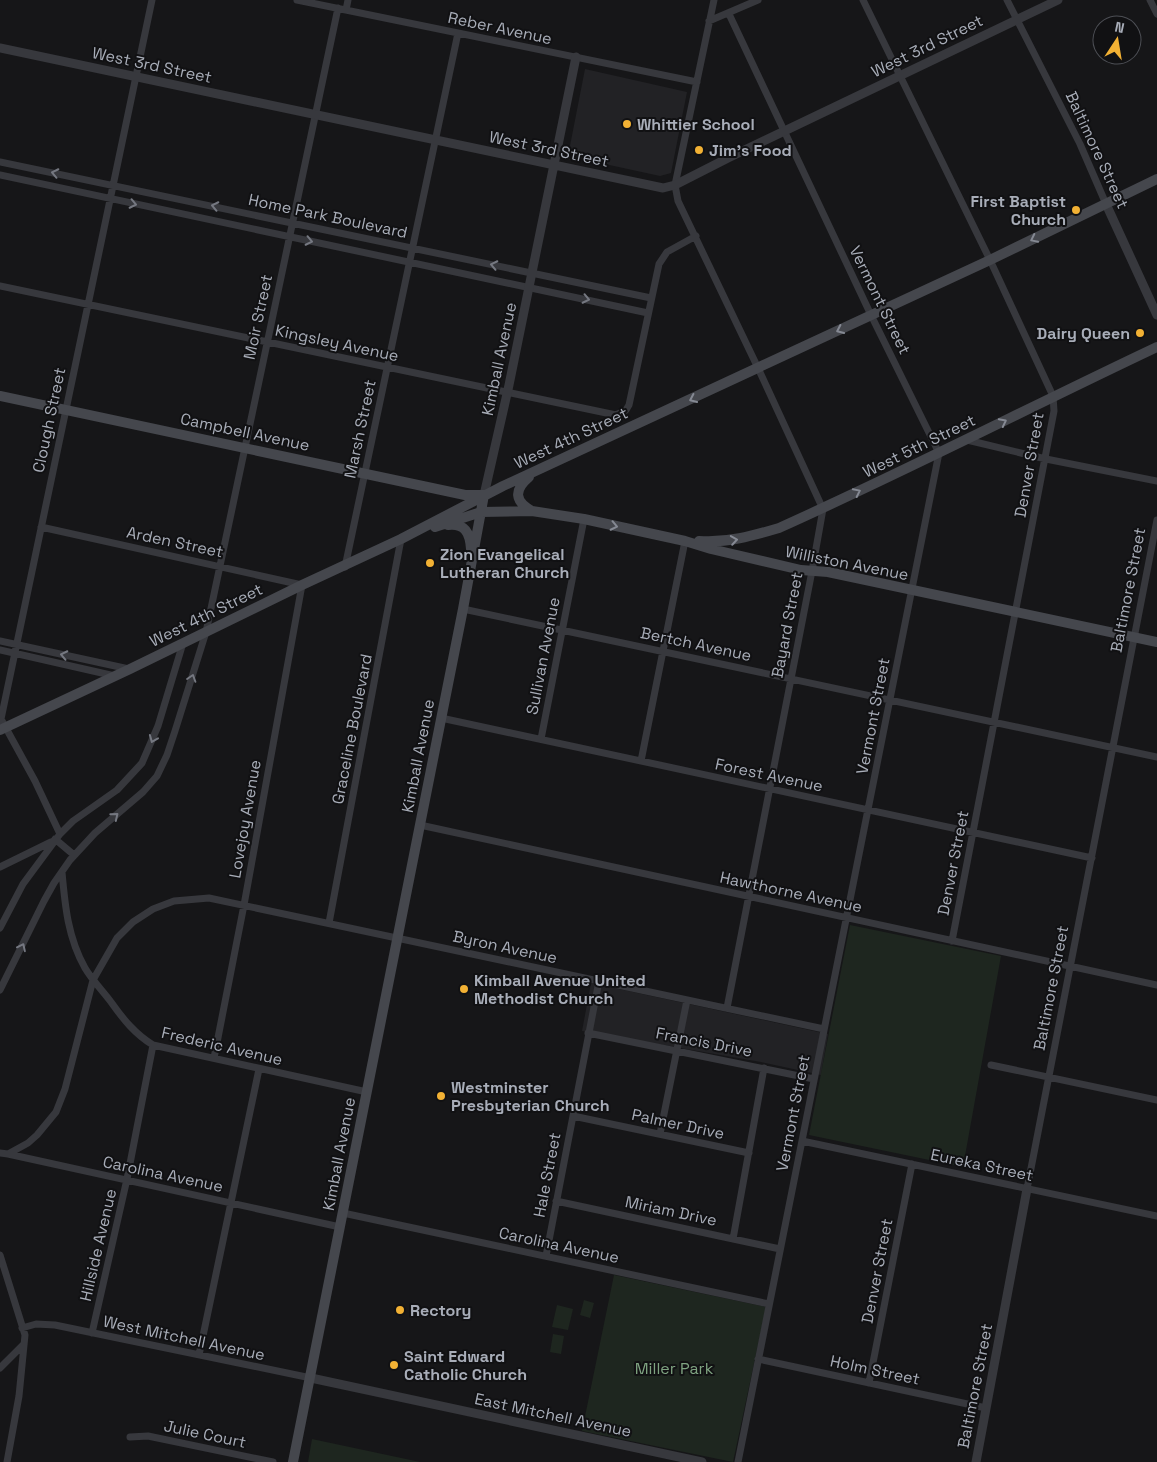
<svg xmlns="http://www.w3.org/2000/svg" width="1157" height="1462" font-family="'Space Grotesk',sans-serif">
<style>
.built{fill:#222225}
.green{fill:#1e261f}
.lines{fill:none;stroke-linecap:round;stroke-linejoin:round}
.minor{stroke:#37383d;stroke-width:7}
.tertiary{stroke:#37383d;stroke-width:9}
.secondary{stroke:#45474d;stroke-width:10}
.oneway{stroke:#757881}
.oneway2{stroke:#858993}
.poi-dot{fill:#f2b134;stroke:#111113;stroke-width:2}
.labels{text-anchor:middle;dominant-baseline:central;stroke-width:4;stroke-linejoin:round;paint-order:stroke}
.street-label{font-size:16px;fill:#a8adb8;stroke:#111113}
.poi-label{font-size:16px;font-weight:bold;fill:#a8adb8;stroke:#111113;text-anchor:start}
.park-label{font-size:16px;fill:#7fa381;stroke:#111113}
</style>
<rect width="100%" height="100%" fill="#161618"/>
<!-- built -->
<path class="built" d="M 585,69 L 687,92 L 671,173 L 660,176 L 568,156 Z
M 591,983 L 828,1034 L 821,1075 L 761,1062 L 582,1031 Z"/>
<!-- green -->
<path class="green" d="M 850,925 L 1001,956 L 963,1167 L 809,1135 Z
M 614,1275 L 766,1307 L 733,1462 L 582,1431 Z
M 584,1300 L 594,1303 L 590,1318 L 580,1315 Z
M 557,1305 L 573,1309 L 568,1330 L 552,1327 Z
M 553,1334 L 564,1336 L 561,1354 L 550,1352 Z
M 312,1439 L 420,1462 L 308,1462 Z"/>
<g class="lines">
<!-- minor -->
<path class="minor" d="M 297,0 L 697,82
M 714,0 L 675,185 L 678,201 L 758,368 L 823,509 L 812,571 L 727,1008
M 863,0 L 990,260 L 1053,396 L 1054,411 L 952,941
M 1007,0 L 1080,144 L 1106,204
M 1150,0 L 1157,14
M 346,10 L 348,0
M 729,14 L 871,315 L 939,453 L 738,1462
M 709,21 L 758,0
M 0,162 L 651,298
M 0,175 L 648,313
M 0,286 L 616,415 L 626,410 L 629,405 L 659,264 L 667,252 L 696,236
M 967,440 L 1046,459 L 1157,481
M 41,527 L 302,585 L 244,905 L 214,1058
M 345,567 L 458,33
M 463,609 L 1157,757
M 0,641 L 129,669
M 0,650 L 115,676
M 441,718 L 1092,858
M 541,739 L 584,519
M 641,761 L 685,541
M 420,825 L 1157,985
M 60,834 L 35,781 L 1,719 L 152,0
M 55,839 L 74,855
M 0,867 L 51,842
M 62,872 C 65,906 68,938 85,968 C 92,980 102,990 111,1002 C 123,1019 135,1034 153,1045 L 367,1092
M 329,923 L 401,539
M 0,928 L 23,884 L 60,834 L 73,821 L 117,790 L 142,763 L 158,726 L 183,643
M 0,990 L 44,901 L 54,883 L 70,860 L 95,833 L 143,792 L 157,776 L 167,755 L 175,731 L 206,632 L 338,8
M 588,1033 L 814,1079
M 991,1065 L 1157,1100
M 573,1116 L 749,1153
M 660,1134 L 687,1000
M 802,1141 L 1157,1216
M 0,1153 L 8,1154 L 28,1143 L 37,1135 L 56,1112 L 65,1089 L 93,980 L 117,938 L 133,922 L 153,909 L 174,901 L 209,898 L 824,1029
M 8,1154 L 340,1227
M 1027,1189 L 1157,520
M 556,1201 L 780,1249
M 343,1213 L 769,1304
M 733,1239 L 764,1068
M 0,1255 L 25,1335 L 19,1396 L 7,1462
M 546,1256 L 599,981
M 22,1328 L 36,1324 L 55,1325 L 311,1378
M 92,1333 L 127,1179 L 153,1045
M 199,1355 L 259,1069
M 758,1359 L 986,1408
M 0,1368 L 24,1344
M 869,1383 L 912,1164
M 130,1437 L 148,1436 L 273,1462"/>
<!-- tertiary -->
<path class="tertiary" d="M 0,48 L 663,188 L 675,185 L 728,158 L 1058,0
M 1106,204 L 1157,315
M 484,495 L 509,385 L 576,57
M 311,1378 L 702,1462
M 976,1462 L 1027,1189"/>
<!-- secondary -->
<path class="secondary" d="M 0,396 L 465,495 L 484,495
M 529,477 C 514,490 514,501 532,511
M 448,525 C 465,523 470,533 471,549
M 435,527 L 481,512 L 532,511 L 584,519 L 685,541 L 711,549 L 801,570 L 828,572 L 1157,642
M 699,541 C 727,543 752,536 779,528 C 906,471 1030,407 1157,347
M 0,730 L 130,669 L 302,585 L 401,539 L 503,486 L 990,260 L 1157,179
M 293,1462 L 463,609 L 484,495"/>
</g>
<!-- one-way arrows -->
<defs><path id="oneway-chevron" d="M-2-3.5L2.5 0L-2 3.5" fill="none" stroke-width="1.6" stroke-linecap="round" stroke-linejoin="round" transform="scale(1.25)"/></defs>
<g class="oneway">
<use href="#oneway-chevron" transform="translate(55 173) rotate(-168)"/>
<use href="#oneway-chevron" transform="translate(133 204) rotate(12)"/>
<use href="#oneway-chevron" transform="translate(215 206) rotate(-168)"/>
<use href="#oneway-chevron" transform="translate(309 241) rotate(12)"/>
<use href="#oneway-chevron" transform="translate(494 265) rotate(-168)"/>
<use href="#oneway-chevron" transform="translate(586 299) rotate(12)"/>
<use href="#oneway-chevron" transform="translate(64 655) rotate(-168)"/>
<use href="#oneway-chevron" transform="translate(192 678) rotate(-72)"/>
<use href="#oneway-chevron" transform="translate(153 739) rotate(112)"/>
<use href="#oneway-chevron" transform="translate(115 816) rotate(-39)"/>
<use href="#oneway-chevron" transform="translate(22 947) rotate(-64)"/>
</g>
<g class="oneway2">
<use href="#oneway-chevron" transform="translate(1034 239) rotate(154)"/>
<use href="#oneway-chevron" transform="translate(840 330) rotate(155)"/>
<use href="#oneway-chevron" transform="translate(693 399) rotate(155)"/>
<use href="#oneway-chevron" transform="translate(1003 422) rotate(-27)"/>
<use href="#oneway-chevron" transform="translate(857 492) rotate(-26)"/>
<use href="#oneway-chevron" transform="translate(614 526) rotate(12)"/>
<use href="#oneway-chevron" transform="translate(734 540) rotate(-9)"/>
</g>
<!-- markers -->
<g class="poi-dot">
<circle cx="627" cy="124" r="5"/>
<circle cx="699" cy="150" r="5"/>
<circle cx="1076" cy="210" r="5"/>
<circle cx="1140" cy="333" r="5"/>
<circle cx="430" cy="563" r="5"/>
<circle cx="464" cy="989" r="5"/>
<circle cx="441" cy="1096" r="5"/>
<circle cx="400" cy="1310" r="5"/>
<circle cx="394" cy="1365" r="5"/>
</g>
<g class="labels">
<!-- street labels -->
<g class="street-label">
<text transform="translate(500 28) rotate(12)">Reber Avenue</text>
<text transform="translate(927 46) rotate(-26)">West 3rd Street</text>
<text transform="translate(152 65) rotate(12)">West 3rd Street</text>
<text transform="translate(549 149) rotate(12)">West 3rd Street</text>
<text transform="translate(1097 150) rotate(65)">Baltimore Street</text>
<text transform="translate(328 216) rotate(12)">Home Park Boulevard</text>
<text transform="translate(880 300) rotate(64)">Vermont Street</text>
<text transform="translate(258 317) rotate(-78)">Moir Street</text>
<text transform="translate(337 343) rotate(12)">Kingsley Avenue</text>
<text transform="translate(499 359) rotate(-78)">Kimball Avenue</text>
<text transform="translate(49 420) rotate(-78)">Clough Street</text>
<text transform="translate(360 429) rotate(-78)">Marsh Street</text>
<text transform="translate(245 432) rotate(12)">Campbell Avenue</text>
<text transform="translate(571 438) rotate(-25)">West 4th Street</text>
<text transform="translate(919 446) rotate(-26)">West 5th Street</text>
<text transform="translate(1029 465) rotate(-80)">Denver Street</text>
<text transform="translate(175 542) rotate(12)">Arden Street</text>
<text transform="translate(847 563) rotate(11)">Williston Avenue</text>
<text transform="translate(1128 590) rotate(-79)">Baltimore Street</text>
<text transform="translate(206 615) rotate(-26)">West 4th Street</text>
<text transform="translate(787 625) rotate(-79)">Bayard Street</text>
<text transform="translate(696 644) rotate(12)">Bertch Avenue</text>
<text transform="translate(543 656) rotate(-79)">Sullivan Avenue</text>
<text transform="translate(873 716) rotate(-79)">Vermont Street</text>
<text transform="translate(352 729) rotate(-79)">Graceline Boulevard</text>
<text transform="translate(418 756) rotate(-79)">Kimball Avenue</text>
<text transform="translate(769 775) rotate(12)">Forest Avenue</text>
<text transform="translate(245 819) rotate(-80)">Lovejoy Avenue</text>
<text transform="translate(953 863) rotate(-79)">Denver Street</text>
<text transform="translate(791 892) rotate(12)">Hawthorne Avenue</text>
<text transform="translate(505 947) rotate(12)">Byron Avenue</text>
<text transform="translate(1051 988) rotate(-79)">Baltimore Street</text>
<text transform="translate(704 1042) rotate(11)">Francis Drive</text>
<text transform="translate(222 1046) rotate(13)">Frederic Avenue</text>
<text transform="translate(793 1113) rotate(-79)">Vermont Street</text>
<text transform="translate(678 1124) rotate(12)">Palmer Drive</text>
<text transform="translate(339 1154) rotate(-79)">Kimball Avenue</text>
<text transform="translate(982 1165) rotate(12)">Eureka Street</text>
<text transform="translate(163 1174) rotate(12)">Carolina Avenue</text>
<text transform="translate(547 1175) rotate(-79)">Hale Street</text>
<text transform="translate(671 1211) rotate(12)">Miriam Drive</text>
<text transform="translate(98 1245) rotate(-77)">Hillside Avenue</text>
<text transform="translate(559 1245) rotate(12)">Carolina Avenue</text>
<text transform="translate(877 1271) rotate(-79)">Denver Street</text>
<text transform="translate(184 1338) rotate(12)">West Mitchell Avenue</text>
<text transform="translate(875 1370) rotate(12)">Holm Street</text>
<text transform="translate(975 1386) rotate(-79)">Baltimore Street</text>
<text transform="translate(553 1415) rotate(12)">East Mitchell Avenue</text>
<text transform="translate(205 1434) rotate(12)">Julie Court</text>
</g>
<!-- poi labels -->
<g class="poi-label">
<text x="637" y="124">Whittier School</text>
<text x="709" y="150">Jim's Food</text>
<text x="1066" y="201" text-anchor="end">First Baptist<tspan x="1066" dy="18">Church</tspan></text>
<text x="1130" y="333" text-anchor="end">Dairy Queen</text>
<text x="440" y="554">Zion Evangelical<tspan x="440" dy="18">Lutheran Church</tspan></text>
<text x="474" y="980">Kimball Avenue United<tspan x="474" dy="18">Methodist Church</tspan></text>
<text x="451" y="1087">Westminster<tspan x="451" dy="18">Presbyterian Church</tspan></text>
<text x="410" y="1310">Rectory</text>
<text x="404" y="1356">Saint Edward<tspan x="404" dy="18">Catholic Church</tspan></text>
</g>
<!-- park labels -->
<g class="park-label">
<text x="674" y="1368">Miller Park</text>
</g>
</g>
<!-- north arrow -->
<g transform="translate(1117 40) rotate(12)"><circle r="24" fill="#111113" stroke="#4d4f55"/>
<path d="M0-4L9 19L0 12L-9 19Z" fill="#f2b134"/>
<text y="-8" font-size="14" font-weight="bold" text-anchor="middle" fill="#a8adb8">N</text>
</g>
</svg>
